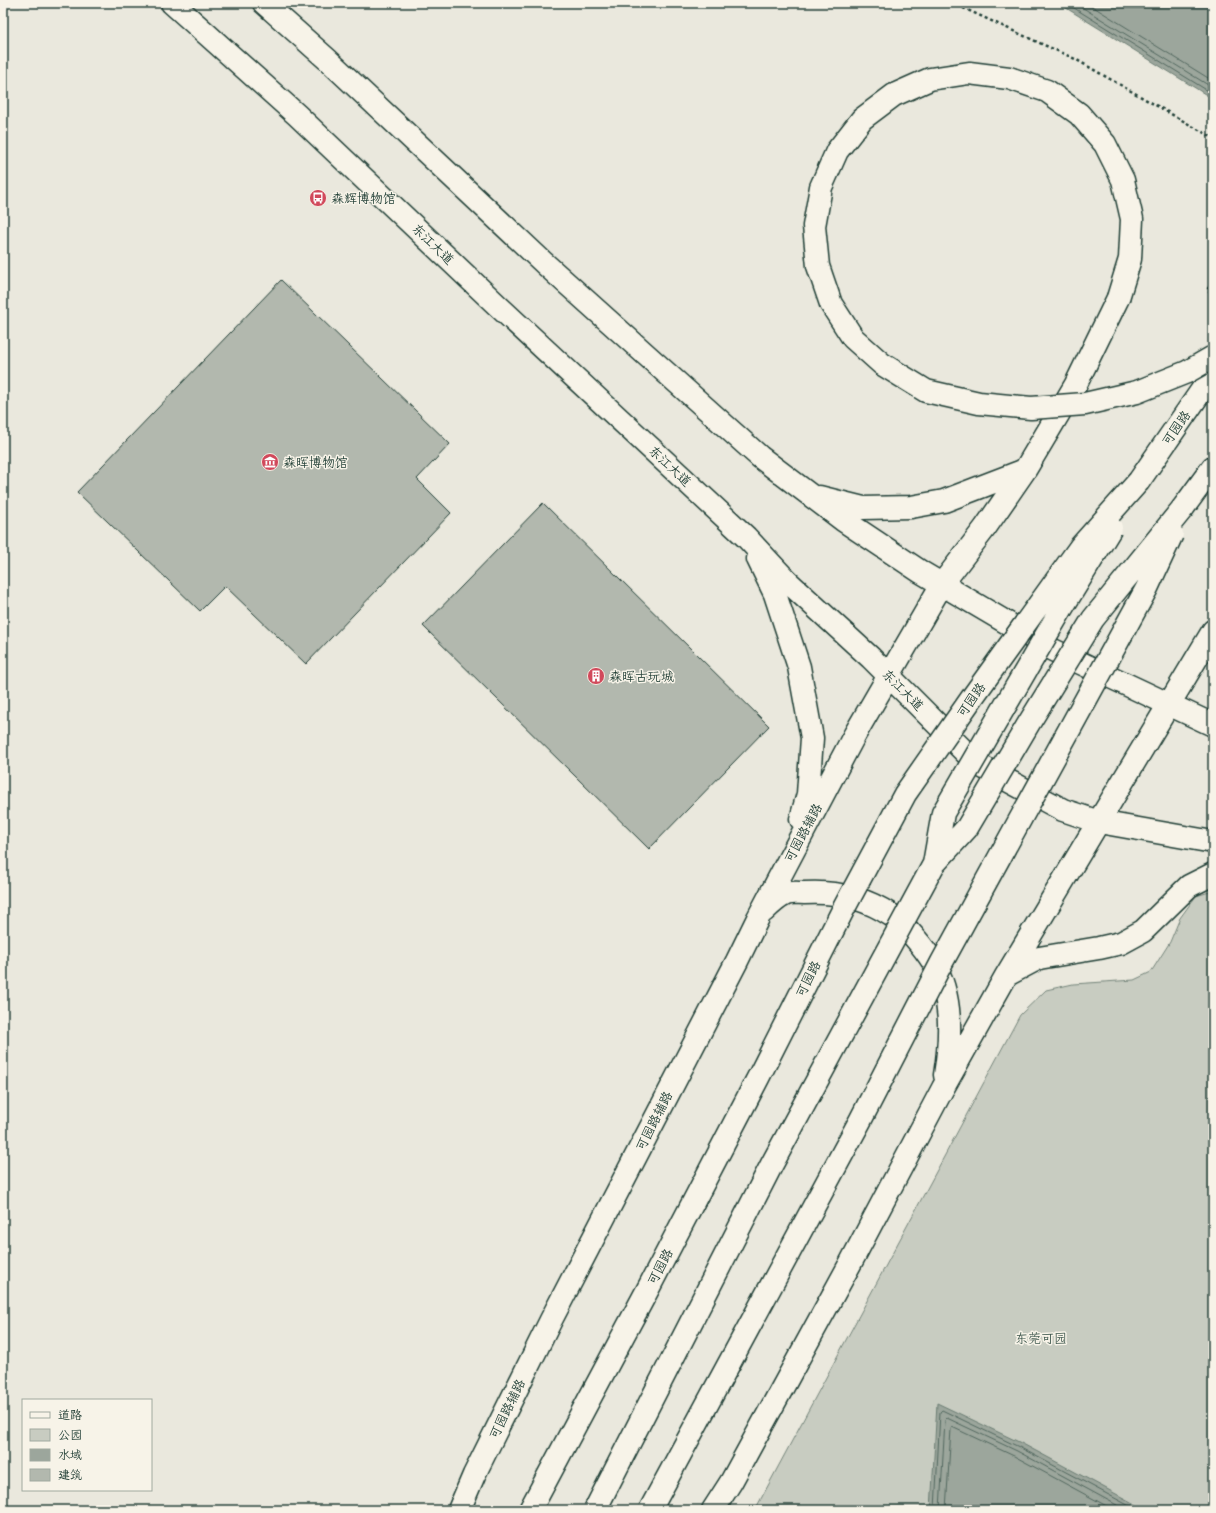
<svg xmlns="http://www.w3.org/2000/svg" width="1216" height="1513" font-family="Sriracha,'LXGW WenKai TC',sans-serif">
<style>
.green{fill:#c8ccc1;stroke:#74847a}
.water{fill:#9ca69c;stroke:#6a7c72}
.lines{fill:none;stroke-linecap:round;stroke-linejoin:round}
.shore{stroke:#51675e;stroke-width:1}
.building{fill:#b2b8ae;stroke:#1f3d34}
.primary-casing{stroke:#1f3d34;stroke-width:25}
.path{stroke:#1f3d34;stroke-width:2.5;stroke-dasharray:3 3;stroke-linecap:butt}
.primary{stroke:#f7f3e8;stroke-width:22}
.primary-bridge-casing{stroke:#1f3d34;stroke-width:25;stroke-linecap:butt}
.primary-bridge{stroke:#f7f3e8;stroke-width:22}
.labels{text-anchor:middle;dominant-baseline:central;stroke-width:3;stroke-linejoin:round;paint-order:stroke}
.poi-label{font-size:13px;fill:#1f3d34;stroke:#f7f3e8;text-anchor:start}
.street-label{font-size:13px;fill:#1f3d34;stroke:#f7f3e8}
.park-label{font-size:13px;fill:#415a50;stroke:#f7f3e8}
</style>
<rect width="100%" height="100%" fill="#eae8dd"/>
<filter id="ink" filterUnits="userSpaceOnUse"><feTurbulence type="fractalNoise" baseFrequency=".025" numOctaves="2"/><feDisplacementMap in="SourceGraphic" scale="8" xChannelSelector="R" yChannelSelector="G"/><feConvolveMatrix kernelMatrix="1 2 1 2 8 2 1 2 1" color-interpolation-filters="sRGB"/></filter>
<g filter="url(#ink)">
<!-- green -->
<path class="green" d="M 1213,891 L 1213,1510 L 755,1510 L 1020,1015 L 1046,990 L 1073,984 L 1134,980 L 1151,972 L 1170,942 L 1180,918 L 1196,896 Z"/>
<!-- water -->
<path class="water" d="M 1058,3 L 1213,3 L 1213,99 Z
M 937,1403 L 1021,1443 L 1146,1510 L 931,1510 Z"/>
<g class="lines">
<!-- shore -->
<path class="shore" d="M 1066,3 L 1213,94
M 1075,3 L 1213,88
M 1087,3 L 1213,81
M 935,1510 L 940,1412 L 942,1410 L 1019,1447 L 1137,1510
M 940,1510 L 945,1420 L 947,1418 L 1017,1451 L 1126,1510
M 946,1510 L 951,1429 L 952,1427 L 1014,1456 L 1114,1510"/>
</g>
<!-- building -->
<path class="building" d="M 281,280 L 450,444 L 417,479 L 451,513 L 306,664 L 225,586 L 200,611 L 77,492 Z
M 543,503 L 769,726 L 649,849 L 423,626 Z"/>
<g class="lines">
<!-- primary casing -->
<g class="primary-casing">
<path id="primary" d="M 172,3 L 297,115 L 497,305 L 746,537 L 787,581 L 871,658 L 977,764 L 1063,810 L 1099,822 L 1213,842
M 264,3 L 328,60 L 544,263 L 760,457 L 843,520 L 921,572 L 1053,650 L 1213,725
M 1139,481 L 1213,374
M 819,497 L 863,508 L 911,507 L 944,501 L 1025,470
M 1183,508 L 1213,467
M 758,559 L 775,594 L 799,667 L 812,738 L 808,794 L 801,819
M 764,911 C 771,904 777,898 786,894 C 791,892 798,893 804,893 C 835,891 864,897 891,915 C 904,923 925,949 933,962 C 953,996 951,1038 945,1075
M 1007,975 L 1039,958 L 1099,948 L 1121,943 L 1143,931 L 1189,886 L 1213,874
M 459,1510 L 474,1475 L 551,1320 L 737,961 L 758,918 L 855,734 L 942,584 L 985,528 L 1025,470 L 1075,386 L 1118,298
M 713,1510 L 731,1482 L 850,1264 L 943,1088 L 1006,976 L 1213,631"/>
</g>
<!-- path -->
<path class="path" d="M 952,3 L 1075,59 L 1213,138
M 1213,282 L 1207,290 L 1213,295"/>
<!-- primary -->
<use href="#primary" class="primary"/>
<!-- primary-bridge casing -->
<g class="primary-bridge-casing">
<path id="primary-bridge" d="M 1118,298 L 1130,259 L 1132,219 L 1123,180 L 1105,144 L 1079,114 L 1047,91 L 1009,78 L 969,73 L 930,79 L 894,95 L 862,119 L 837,151 L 821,187 L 814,226 L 818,266 L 831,304 L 853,338 L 882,364 L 926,391 L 979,403 L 1031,408 L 1085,404 L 1137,392 L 1187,372 L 1213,357
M 934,864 L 943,813 L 1062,608 L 1111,528
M 530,1510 L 648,1289 L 758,1078 L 844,908 L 905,794 L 974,695 L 1081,546 L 1139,481
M 595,1510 L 772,1164 L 934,864 L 967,828 L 1029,723 L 1093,619 L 1183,508
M 650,1510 L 860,1121 L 942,962 L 1147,588 L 1172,534"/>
</g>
<!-- primary-bridge -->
<use href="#primary-bridge" class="primary-bridge"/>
</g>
</g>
<!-- icons -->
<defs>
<g id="bus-disc" transform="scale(0.9)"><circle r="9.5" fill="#d1495b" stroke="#f7f3e8"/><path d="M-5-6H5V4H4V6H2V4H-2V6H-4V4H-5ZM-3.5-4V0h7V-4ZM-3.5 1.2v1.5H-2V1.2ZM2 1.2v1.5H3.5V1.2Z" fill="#fff"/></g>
<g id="museum-disc" transform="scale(0.9)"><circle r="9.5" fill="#d1495b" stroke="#f7f3e8"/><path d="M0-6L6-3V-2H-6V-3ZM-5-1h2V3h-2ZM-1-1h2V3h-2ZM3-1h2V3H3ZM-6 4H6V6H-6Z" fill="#fff"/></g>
<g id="building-disc" transform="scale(0.9)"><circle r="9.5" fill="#d1495b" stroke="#f7f3e8"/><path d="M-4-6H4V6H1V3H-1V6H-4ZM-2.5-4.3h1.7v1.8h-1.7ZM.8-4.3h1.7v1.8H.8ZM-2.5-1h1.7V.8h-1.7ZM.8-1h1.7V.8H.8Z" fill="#fff"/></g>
</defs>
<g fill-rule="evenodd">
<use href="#bus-disc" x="318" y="198"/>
<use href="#museum-disc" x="270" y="462"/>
<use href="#building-disc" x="596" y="676"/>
</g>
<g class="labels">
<!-- poi labels -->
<g class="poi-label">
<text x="331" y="198">森辉博物馆</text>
<text x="283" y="462">森晖博物馆</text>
<text x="609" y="676">森晖古玩城</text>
</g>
<!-- street labels -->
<g class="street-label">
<text transform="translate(433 244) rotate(44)">东江大道</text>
<text transform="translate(1176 428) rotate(-55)">可园路</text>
<text transform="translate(670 466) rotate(43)">东江大道</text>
<text transform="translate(903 690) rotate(45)">东江大道</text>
<text transform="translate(971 700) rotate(-55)">可园路</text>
<text transform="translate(803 833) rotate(-62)">可园路辅路</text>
<text transform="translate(808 979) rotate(-63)">可园路</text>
<text transform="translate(654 1121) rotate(-63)">可园路辅路</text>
<text transform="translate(660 1267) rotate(-62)">可园路</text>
<text transform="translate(507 1409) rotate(-64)">可园路辅路</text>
</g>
<!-- park labels -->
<g class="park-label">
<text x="1041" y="1338">东莞可园</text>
</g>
</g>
<!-- margin -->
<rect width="1216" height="1513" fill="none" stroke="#f7f3e8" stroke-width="16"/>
<rect x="8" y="8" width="1200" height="1497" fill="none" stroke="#1f3d34" stroke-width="1.5" filter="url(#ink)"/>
<!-- legend -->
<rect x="22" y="1399" width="130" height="92" fill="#f7f3e8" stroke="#a1aaa0"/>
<rect x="30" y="1412" width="20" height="6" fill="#f7f3e8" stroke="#a1aaa0"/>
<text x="58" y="1419" font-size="12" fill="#1f3d34">道路</text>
<rect x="30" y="1429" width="20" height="12" fill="#c8ccc1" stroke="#a1aaa0"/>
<text x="58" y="1439" font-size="12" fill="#1f3d34">公园</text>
<rect x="30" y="1449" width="20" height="12" fill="#9ca69c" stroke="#a1aaa0"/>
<text x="58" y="1459" font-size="12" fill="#1f3d34">水域</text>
<rect x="30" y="1469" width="20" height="12" fill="#b2b8ae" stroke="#a1aaa0"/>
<text x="58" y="1479" font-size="12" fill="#1f3d34">建筑</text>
</svg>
